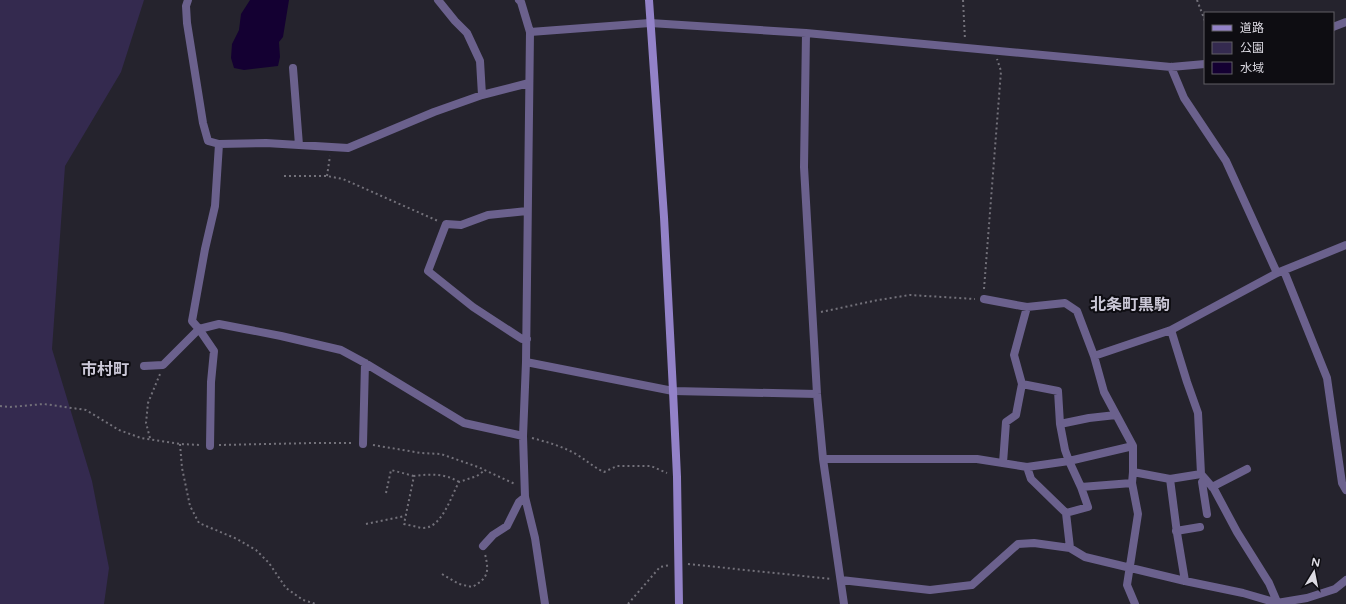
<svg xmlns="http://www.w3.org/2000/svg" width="1346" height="604" font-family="'Varela Round','Noto Sans JP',sans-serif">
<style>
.green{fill:#342a4f}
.water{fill:#140032}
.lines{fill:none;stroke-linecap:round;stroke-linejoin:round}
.path{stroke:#73717a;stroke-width:2;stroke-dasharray:2 3;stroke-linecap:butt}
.street{stroke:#6b618d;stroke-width:8}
.secondary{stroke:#9382c8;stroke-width:8}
.labels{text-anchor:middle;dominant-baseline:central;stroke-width:4;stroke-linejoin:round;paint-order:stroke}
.quarter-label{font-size:16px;font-weight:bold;fill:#cbc8d7;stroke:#0e0d12}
</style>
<rect width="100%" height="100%" fill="#25232d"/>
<!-- green -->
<path class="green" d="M 0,0 L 144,0 L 121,72 L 65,166 L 52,349 L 92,481 L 109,568 L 104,604 L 0,604 Z"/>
<!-- water -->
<path class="water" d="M 250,0 L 289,0 L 283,37 L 279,42 L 280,57 L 278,66 L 244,70 L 234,68 L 231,58 L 232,44 L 239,30 L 241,14 Z"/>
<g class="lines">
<!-- path -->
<path class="path" d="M 963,0 L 965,40
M 1197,0 L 1205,21
M 284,176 L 327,176 L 343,179 L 438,221
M 327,176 L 330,156
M 984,289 L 1001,71 L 997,59
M 821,312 L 878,300 L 910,295 L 975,299
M 0,406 L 10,407 L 44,404 L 86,410 L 119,430 L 141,438 L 180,444 L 200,445
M 150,438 L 146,423 L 148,403 L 160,374
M 532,438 C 547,442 561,446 574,453 C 585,459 593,467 604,472 L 617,466 L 651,466 L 667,473
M 180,444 L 182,468 L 190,506 L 199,523 L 237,539 L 256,550 L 269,563 L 286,588 L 303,600 L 316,604
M 219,445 L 314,443 L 354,443
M 373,445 L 421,453 L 441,454 L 478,467 L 515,484
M 459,482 C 444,473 430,474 414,476 L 404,524 C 410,525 416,527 422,528 C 442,529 451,496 459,482 L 477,476 L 485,470
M 386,493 L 391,470 L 414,476
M 366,524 L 405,516
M 688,564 L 832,579
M 442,574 L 459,584 L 472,587 C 489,578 489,571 485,554
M 628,604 L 660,567 L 670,565"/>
<!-- street -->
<path class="street" d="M 188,0 L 186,6 L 187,23 L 203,123 L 208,141 L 219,144
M 438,0 L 455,21 L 467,33 L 480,61 L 482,95
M 519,0 L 521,2 L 530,32 L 526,362 L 523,436 L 525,497 L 535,538 L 545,604
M 1333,27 L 1346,22
M 530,32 L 650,23 L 806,33 L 1171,67 L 1205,64
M 806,33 L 804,167 L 817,394 L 823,459 L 844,604
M 1171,67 L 1184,98 L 1226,161 L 1277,273
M 293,68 L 299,145
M 1284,271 L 1327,378 L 1342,483 L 1346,490
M 984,299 L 1027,307 L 1065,303 L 1077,311 L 1094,356 L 1104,392 L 1133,446 L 1133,472 L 1132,483 L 1138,514 L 1127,585 L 1135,604
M 1171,330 L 1187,382 L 1198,413 L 1201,474 L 1214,489 L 1237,532 L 1269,583 L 1278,604
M 527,339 L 522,339 L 473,307 L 428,271 L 446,224 L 461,225 L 488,215 L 527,211
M 1094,356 L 1171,330 L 1277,273 L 1346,245
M 526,362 L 673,391 L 817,394
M 144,366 L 163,365 L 199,329 L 214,351 L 211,382 L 210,446
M 1022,384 L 1058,391 L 1060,424 L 1065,450 L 1069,461 L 1081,487 L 1088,507 L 1066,513 L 1070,548
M 1060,424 L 1089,418 L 1116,415
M 523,436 L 464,423 L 365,363 L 341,350 L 281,336 L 219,324 L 199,329 L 192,321 L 205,249 L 215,206 L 219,144 L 266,143 L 348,148 L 434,112 L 482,95 L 529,83
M 363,444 L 365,363
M 823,459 L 977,459 L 1027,467 L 1069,461 L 1133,446
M 1003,463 L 1006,422 L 1016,415 L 1022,384 L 1014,355 L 1027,307
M 1027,467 L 1031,479 L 1066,513
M 1133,472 L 1170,479 L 1201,474
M 1170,479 L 1177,533 L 1185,581
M 1205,479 L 1202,482 L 1207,514
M 1081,487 L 1132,483
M 1212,487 L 1247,469
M 1176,531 L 1200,527
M 483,546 L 493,535 L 507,526 L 519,502 L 525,497
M 841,580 L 930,590 L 972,585 L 1018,544 L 1034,543 L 1070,548 L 1085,557 L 1185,581 L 1243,593 L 1277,603 L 1307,598 L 1335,589 L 1346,580"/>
<!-- secondary -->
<path class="secondary" d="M 649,0 L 664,217 L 673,391 L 677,477 L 679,604"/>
</g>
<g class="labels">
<!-- quarter labels -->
<g class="quarter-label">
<text x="1130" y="305">北条町黒駒</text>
<text x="105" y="370">市村町</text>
</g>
</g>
<!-- legend -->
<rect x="1204" y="12" width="130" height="72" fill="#0e0d12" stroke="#605f65"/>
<rect x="1212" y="25" width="20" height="6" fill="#9382c8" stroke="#605f65"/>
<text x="1240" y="32" font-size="12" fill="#dcdae2">道路</text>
<rect x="1212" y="42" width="20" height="12" fill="#342a4f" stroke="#605f65"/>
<text x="1240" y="52" font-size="12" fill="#dcdae2">公園</text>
<rect x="1212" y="62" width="20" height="12" fill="#140032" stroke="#605f65"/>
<text x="1240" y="72" font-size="12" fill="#dcdae2">水域</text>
<!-- north arrow -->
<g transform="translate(1314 572) rotate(10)" stroke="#0e0d12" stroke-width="3" paint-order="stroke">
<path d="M0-3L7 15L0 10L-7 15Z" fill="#dcdae2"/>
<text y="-6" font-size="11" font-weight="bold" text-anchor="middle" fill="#dcdae2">N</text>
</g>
</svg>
